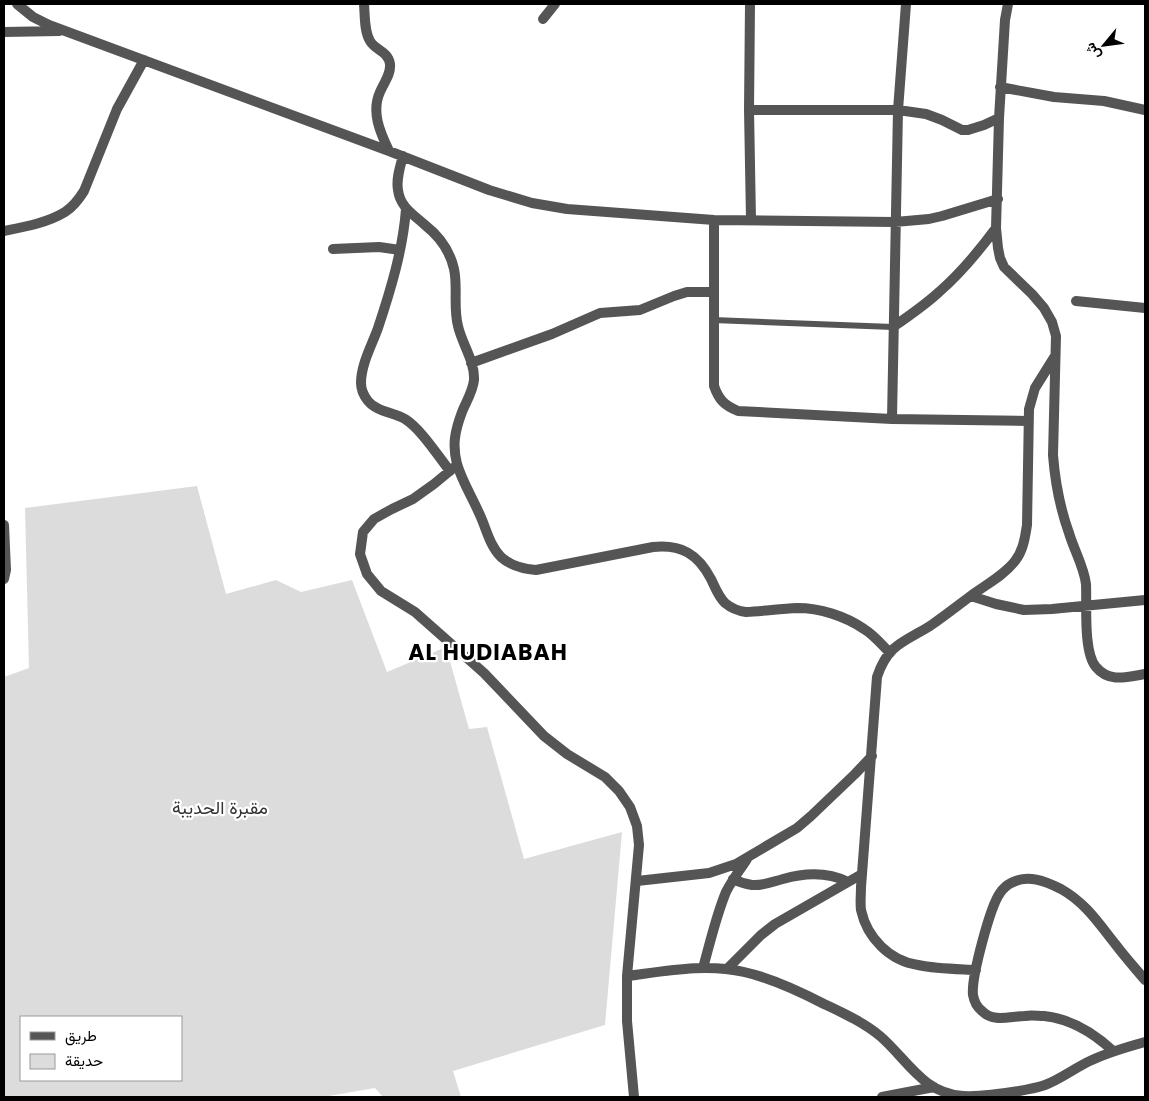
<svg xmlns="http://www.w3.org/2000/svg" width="1149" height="1101" font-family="Poppins,Vazirmatn,sans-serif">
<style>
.green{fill:#dcdcdc;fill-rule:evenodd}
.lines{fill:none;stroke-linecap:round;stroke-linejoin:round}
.lane{stroke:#555;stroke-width:6}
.street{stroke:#555;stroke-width:10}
.labels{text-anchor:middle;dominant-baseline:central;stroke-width:4.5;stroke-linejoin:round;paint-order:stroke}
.park-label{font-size:18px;fill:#333;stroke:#fff}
.district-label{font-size:22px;font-weight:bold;letter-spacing:1px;fill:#000;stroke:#fff}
</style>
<rect width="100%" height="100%" fill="#fff"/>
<!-- green -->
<path class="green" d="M 197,486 L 226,594 L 276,580 L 301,592 L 352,580 L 387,672 L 446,647 L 469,729 L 487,727 L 524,859 L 622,832 L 605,1025 L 453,1071 L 461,1097 L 383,1097 L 375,1088 L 323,1097 L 4,1097 L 4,677 L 29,668 L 25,508 ZM 21,1017 L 181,1017 L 181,1080 L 21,1080 Z"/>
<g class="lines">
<!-- lane -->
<path class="lane" d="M 713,320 L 893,327"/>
<!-- street -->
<path class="street" d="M 17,4 L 33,17 L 49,25 L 389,151 L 489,190 L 532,203 L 567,209 L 714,220 L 895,222 L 929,219 L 942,216 L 998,199
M 364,4 C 365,15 364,31 370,41 C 376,51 388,51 390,64 C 391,75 384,82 380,92 C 371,112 380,132 389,151
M 750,4 L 749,110 L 751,220
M 1008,4 L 1005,20 L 999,118 L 996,228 L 998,248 L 1000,258 L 1004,267 L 1032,294 L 1044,308 L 1052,322 L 1056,336 L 1053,455 C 1055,481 1060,508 1069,533 C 1074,550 1084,567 1086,584 C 1087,604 1083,652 1096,667 C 1109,683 1127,677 1145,674
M 543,19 L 555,4
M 4,32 L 59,31
M 1000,87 L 1054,97 L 1104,101 L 1145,110
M 749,110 L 898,110 L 926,114 L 942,120 L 962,130 L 968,130 L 984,125 L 999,118
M 403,156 C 400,167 396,179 398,190 C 400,207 413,214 425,225 C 439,236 450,251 454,269 C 458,287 453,307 458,326 C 462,344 475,361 474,380 C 473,391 466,402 462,412 C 459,420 456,429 455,438 C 454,446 455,456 457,464 C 462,481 472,497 479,513 C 486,527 489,545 501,557 C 511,566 523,569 536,570 L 653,547 C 681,544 698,554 711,579 C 715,587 718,596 725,603 C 731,608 738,611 746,612 C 763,611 780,609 797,608 C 820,608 845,616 864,629 C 874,635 881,644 890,653
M 406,209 C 403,249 391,289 378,328 C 372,345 361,364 361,383 C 361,389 364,396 368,401 C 377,412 393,412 405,419 C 421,429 438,456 450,471
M 714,220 L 714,386 C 719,400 724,405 738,411 L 892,419 L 1028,421
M 4,231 C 24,227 47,223 65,212 C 73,207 79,199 84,191 L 117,109 L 144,60
M 333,249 L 379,247 L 400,250
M 1076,301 L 1145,308
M 893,327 C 909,316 925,305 939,292 C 961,273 979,251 996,228
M 471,363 L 552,334 L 600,313 L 640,310 L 674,296 L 687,292 L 714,292
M 892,419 L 898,110 L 906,4
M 457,465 L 434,484 L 413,499 L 392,509 L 374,519 L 363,532 L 360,554 L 367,574 L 381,591 L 415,612 L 484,673 L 544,736 L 567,754 L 605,777 L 619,791 L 630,807 L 637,826 L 639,845 L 627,976 L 627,1021 L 634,1097
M 4,525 L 6,570 L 4,579
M 971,596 L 996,604 L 1024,610 L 1052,609 L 1145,600
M 733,879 C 739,882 745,884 752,885 C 763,886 772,882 783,879 C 804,873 828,872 848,882
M 637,881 L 709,873 L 736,864 L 797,828 L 811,816 L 855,774 L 872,756
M 703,968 C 710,943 716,916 726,892 C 732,880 740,870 747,859
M 727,969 L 761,935 L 775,924 L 862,874
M 976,970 C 957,969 937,969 918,965 C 890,961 867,938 861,910 C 860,903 861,895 861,887 L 877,677 C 888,644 904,642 930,626 C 946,615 961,603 976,592 C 989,583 1005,574 1015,561 C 1023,551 1025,538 1027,525 L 1029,409 L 1035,388 L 1055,356
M 627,976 C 666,971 706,963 744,972 C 771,978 799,991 824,1004 C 843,1013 863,1022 880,1036 C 907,1059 922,1093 963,1096 C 982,1097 1001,1094 1019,1091 C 1028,1089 1037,1088 1045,1085 C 1061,1079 1076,1067 1092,1060 C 1109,1052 1127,1047 1145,1042
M 1113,1051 C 1094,1033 1071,1019 1044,1016 C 1038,1016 1031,1015 1025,1016 C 1010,1016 994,1023 982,1011 C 977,1007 974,1001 973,995 C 971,978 990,907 1000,893 C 1002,890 1007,885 1011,883 C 1028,874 1045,881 1061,889 C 1086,903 1099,924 1116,945 C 1125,957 1135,968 1145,980
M 882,1097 L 934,1087"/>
</g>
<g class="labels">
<!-- park labels -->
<g class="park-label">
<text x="220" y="807">مقبرة الحديبة</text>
</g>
<!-- district labels -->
<g class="district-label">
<text x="488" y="652">AL HUDIABAH</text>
</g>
</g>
<!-- border -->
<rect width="1149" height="1101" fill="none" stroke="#000000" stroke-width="10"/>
<!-- legend -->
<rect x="20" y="1016" width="162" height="65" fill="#ffffff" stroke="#999999"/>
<rect x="30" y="1032" width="25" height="8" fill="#555555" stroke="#999999"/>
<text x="65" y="1041" font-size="15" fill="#000000">طريق</text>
<rect x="30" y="1054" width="25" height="15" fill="#dcdcdc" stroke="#999999"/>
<text x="65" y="1066" font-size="15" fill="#000000">حديقة</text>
<!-- north arrow -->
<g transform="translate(1104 45) rotate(241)" stroke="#ffffff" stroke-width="4" paint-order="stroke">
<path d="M0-4L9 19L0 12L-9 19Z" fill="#000000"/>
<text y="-8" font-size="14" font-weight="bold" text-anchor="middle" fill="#000000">ش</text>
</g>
</svg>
